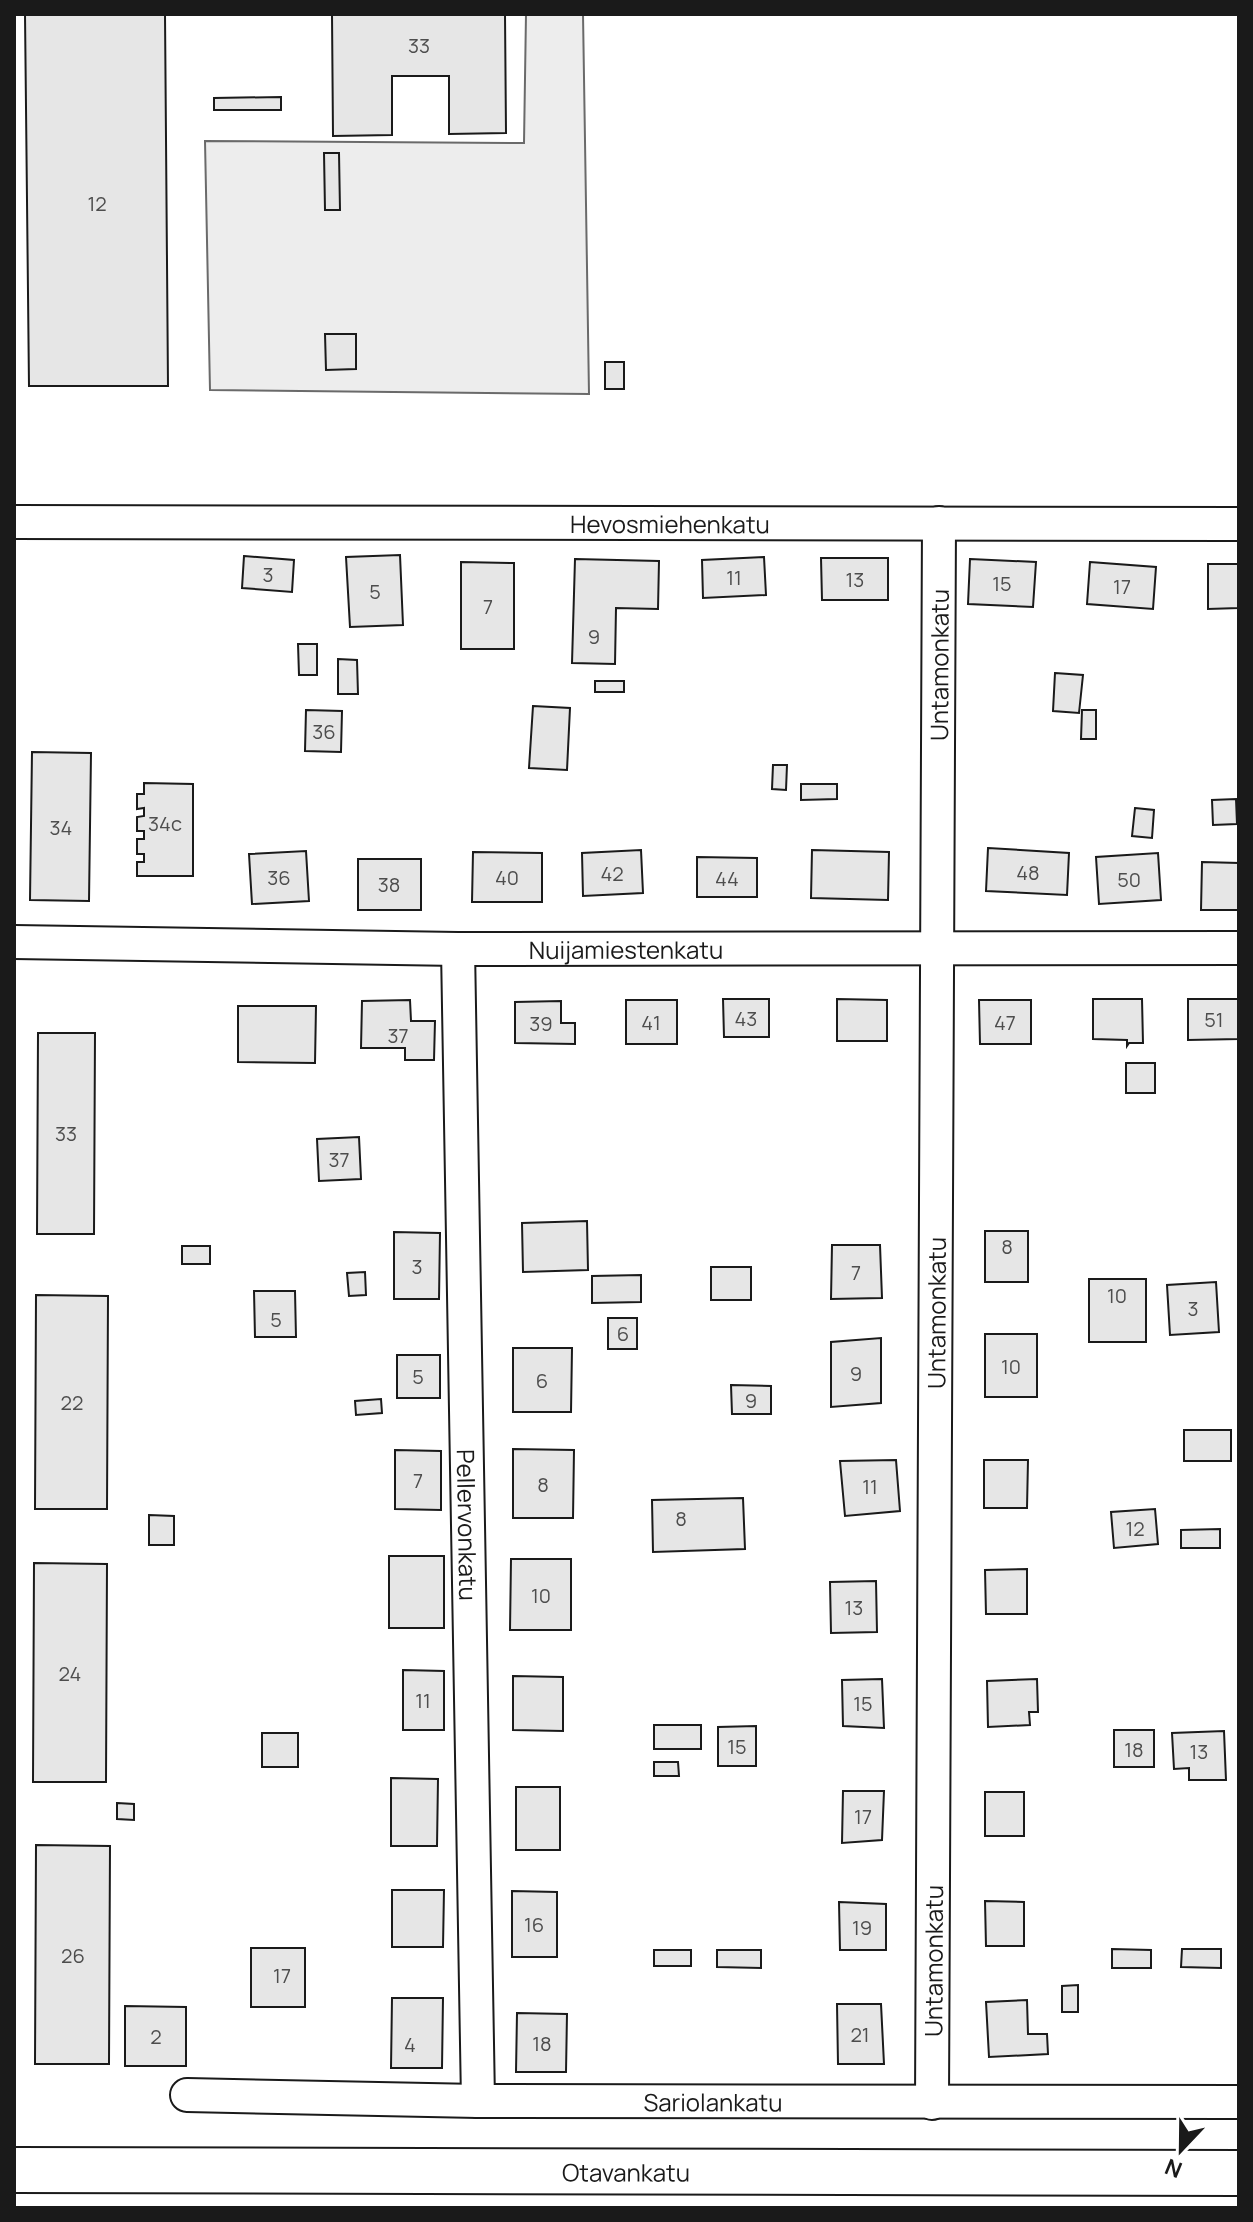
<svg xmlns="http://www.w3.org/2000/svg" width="1253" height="2222" font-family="Manrope,sans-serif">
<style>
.built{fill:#ededed;stroke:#6a6a6a;stroke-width:2}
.building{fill:#e6e6e6;stroke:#1a1a1a;stroke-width:2}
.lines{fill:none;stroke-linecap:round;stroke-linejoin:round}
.street-casing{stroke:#1a1a1a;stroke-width:36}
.secondary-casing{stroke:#1a1a1a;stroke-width:48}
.street{stroke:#fff;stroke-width:32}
.secondary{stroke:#fff;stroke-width:44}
.labels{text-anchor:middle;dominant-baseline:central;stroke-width:6;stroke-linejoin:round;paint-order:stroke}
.number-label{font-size:20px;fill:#4d4d4d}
.street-label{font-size:24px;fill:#1a1a1a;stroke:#fff}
</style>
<rect width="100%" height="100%" fill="#fff"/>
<!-- built -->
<path class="built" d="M 526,14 L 583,14 L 589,394 L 210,390 L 205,141 L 524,143 Z"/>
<!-- building -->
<path class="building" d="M 25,14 L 165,14 L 168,386 L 29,386 Z
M 332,14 L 505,14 L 506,133 L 449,134 L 449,76 L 392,76 L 392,135 L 333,136 Z
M 281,97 L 281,110 L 214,110 L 214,98 Z
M 324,153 L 339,153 L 340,210 L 325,210 Z
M 325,334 L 356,334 L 356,369 L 326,370 Z
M 605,362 L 624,362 L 624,389 L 605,389 Z
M 400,555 L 403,625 L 350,627 L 346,557 Z
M 244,556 L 294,560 L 292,592 L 242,588 Z
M 764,557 L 766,595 L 703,598 L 702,560 Z
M 821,558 L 888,558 L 888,600 L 822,600 Z
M 575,559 L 659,561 L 658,609 L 616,608 L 615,664 L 572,663 Z
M 970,559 L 1036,562 L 1033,607 L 968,604 Z
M 461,562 L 514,563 L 514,649 L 461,649 Z
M 1090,562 L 1156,567 L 1153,609 L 1087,604 Z
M 1208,564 L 1239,564 L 1239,608 L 1208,609 Z
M 298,644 L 317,644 L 317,675 L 299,675 Z
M 338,659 L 357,660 L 358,694 L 338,694 Z
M 1055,673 L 1083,675 L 1079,713 L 1053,711 Z
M 595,681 L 624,681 L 624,692 L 595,692 Z
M 533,706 L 570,708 L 567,770 L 529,768 Z
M 306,710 L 342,711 L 341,752 L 305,751 Z
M 1082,710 L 1096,710 L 1096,739 L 1081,739 Z
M 32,752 L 91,753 L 89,901 L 30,900 Z
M 773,765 L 787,765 L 786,790 L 772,789 Z
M 144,783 L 193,784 L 193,876 L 137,876 L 137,862 L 144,862 L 144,854 L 137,854 L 137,839 L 144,839 L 144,831 L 137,831 L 137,817 L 144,816 L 144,808 L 137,809 L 137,794 L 144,794 Z
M 801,784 L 837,784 L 837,799 L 801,800 Z
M 1236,799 L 1237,824 L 1213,825 L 1212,800 Z
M 1135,808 L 1154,810 L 1152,838 L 1132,836 Z
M 988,848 L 1069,853 L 1067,895 L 986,891 Z
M 641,850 L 643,893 L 583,896 L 582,853 Z
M 812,850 L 889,852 L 888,900 L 811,898 Z
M 306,851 L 309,901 L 252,904 L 249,854 Z
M 473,852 L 542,853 L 542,902 L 472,902 Z
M 1158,853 L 1161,900 L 1099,904 L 1096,857 Z
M 697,857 L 757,858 L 757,897 L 697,897 Z
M 358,859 L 421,859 L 421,910 L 358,910 Z
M 1202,862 L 1239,863 L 1239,910 L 1201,910 Z
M 723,999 L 769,999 L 769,1037 L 724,1037 Z
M 837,999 L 887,1000 L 887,1041 L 837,1041 Z
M 1093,999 L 1142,999 L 1143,1043 L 1129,1043 L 1127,1046 L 1127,1040 L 1093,1039 Z
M 1188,999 L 1239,999 L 1239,1039 L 1188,1040 Z
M 410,1000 L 411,1021 L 435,1021 L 434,1060 L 405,1060 L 405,1048 L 361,1048 L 362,1001 Z
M 626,1000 L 677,1000 L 677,1044 L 626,1044 Z
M 979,1000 L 1031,1000 L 1031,1044 L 980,1044 Z
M 561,1001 L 561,1023 L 575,1023 L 575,1044 L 515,1043 L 515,1002 Z
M 238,1006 L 316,1006 L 315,1063 L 238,1062 Z
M 38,1033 L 95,1033 L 94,1234 L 37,1234 Z
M 1126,1063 L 1155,1063 L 1155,1093 L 1126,1093 Z
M 359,1137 L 361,1179 L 319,1181 L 317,1139 Z
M 587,1221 L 588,1270 L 523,1272 L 522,1223 Z
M 985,1231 L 1028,1231 L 1028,1282 L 985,1282 Z
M 394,1232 L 440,1233 L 439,1299 L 394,1299 Z
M 832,1245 L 880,1245 L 882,1298 L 831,1299 Z
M 182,1246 L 210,1246 L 210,1264 L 182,1264 Z
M 711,1267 L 751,1267 L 751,1300 L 711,1300 Z
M 365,1272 L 366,1295 L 349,1296 L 347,1273 Z
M 641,1275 L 641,1302 L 592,1303 L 592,1276 Z
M 1089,1279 L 1146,1279 L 1146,1342 L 1089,1342 Z
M 1216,1282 L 1219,1332 L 1170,1335 L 1167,1285 Z
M 254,1291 L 295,1291 L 296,1337 L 255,1337 Z
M 36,1295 L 108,1296 L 107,1509 L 35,1509 Z
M 608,1318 L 637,1318 L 637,1349 L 608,1349 Z
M 985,1334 L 1037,1334 L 1037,1397 L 985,1397 Z
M 881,1338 L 881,1403 L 831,1407 L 831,1342 Z
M 513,1348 L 572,1348 L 571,1412 L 513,1412 Z
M 397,1355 L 440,1355 L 440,1398 L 397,1398 Z
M 731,1385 L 771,1386 L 771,1414 L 732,1414 Z
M 381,1399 L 382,1413 L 356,1415 L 355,1401 Z
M 1184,1430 L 1231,1430 L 1231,1461 L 1184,1461 Z
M 513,1449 L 574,1450 L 573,1518 L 513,1518 Z
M 395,1450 L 441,1451 L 441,1510 L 395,1509 Z
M 896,1460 L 900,1511 L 845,1516 L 840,1461 Z
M 984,1460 L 1028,1460 L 1027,1508 L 984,1508 Z
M 743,1498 L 745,1549 L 653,1552 L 652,1500 Z
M 1155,1509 L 1158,1544 L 1114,1548 L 1111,1512 Z
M 149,1515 L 174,1516 L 174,1545 L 149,1545 Z
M 1220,1529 L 1220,1548 L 1181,1548 L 1181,1530 Z
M 389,1556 L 444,1556 L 444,1628 L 389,1628 Z
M 511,1559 L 571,1559 L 571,1630 L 510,1630 Z
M 34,1563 L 107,1564 L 106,1782 L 33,1782 Z
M 1027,1569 L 1027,1614 L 986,1614 L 985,1570 Z
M 876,1581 L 877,1632 L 831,1633 L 830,1582 Z
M 403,1670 L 444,1671 L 444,1730 L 403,1730 Z
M 513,1676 L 563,1677 L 563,1731 L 513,1730 Z
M 882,1679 L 884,1728 L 843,1726 L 842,1680 Z
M 1037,1679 L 1038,1712 L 1029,1712 L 1030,1725 L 988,1727 L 987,1681 Z
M 654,1725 L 701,1725 L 701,1749 L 654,1749 Z
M 756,1726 L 756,1766 L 718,1766 L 718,1727 Z
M 1114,1730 L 1154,1730 L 1154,1767 L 1114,1767 Z
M 1224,1731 L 1226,1780 L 1189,1780 L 1189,1768 L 1174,1769 L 1172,1733 Z
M 262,1733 L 298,1733 L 298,1767 L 262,1767 Z
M 654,1762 L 678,1762 L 679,1776 L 654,1776 Z
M 391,1778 L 438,1779 L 437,1846 L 391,1846 Z
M 516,1787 L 560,1787 L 560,1850 L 516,1850 Z
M 843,1791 L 884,1791 L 882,1840 L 842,1843 Z
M 985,1792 L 1024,1792 L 1024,1836 L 985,1836 Z
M 117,1803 L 134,1804 L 134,1820 L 117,1819 Z
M 36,1845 L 110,1846 L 109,2064 L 35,2064 Z
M 392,1890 L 444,1890 L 443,1947 L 392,1947 Z
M 512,1891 L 557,1892 L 557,1957 L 512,1957 Z
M 985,1901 L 1024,1902 L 1024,1946 L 986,1946 Z
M 839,1902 L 886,1904 L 886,1950 L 840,1950 Z
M 251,1948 L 305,1948 L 305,2007 L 251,2007 Z
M 1112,1949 L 1151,1950 L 1151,1968 L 1112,1968 Z
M 1182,1949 L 1221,1949 L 1221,1968 L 1181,1967 Z
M 654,1950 L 691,1950 L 691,1966 L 654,1966 Z
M 717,1950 L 761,1950 L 761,1968 L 717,1967 Z
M 1078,1985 L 1078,2012 L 1062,2012 L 1062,1986 Z
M 392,1998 L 443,1998 L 442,2068 L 391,2068 Z
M 1027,2000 L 1028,2034 L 1047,2034 L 1048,2054 L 989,2057 L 986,2002 Z
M 837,2004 L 881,2004 L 884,2064 L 838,2064 Z
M 125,2006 L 186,2007 L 186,2066 L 125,2066 Z
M 517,2013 L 567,2014 L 566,2072 L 516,2072 Z"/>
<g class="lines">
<!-- street casing -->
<g class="street-casing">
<g id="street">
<path id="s1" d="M 14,522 L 1239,524"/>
<path id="s2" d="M 14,942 L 458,949 L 1239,948"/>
<path id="s3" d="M 458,949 L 478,2101"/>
<path id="s4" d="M 187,2095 L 478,2101 L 1239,2102"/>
<path id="s5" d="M 932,2103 L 939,523"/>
</g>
</g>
<!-- secondary casing -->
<g class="secondary-casing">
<g id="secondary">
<path id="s6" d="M 14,2170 L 1239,2173"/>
</g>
</g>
<!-- street -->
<use href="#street" class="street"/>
<!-- secondary -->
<use href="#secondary" class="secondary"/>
</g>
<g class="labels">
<!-- number labels -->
<g class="number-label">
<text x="419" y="45">33</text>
<text x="97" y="203">12</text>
<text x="268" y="574">3</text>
<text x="734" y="577">11</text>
<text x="855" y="579">13</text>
<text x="1002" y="583">15</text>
<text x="1122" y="586">17</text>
<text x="375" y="591">5</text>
<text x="488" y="606">7</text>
<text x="594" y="636">9</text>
<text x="324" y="731">36</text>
<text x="165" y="823">34c</text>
<text x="61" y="827">34</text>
<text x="1028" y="872">48</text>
<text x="612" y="873">42</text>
<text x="279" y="877">36</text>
<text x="507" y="877">40</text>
<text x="727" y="878">44</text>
<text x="1129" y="879">50</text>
<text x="389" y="884">38</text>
<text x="746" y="1018">43</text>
<text x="1214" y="1019">51</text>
<text x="651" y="1022">41</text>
<text x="1005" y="1022">47</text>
<text x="541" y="1023">39</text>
<text x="398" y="1035">37</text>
<text x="66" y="1133">33</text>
<text x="339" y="1159">37</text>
<text x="1007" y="1246">8</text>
<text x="417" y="1266">3</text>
<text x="856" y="1272">7</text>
<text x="1117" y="1295">10</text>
<text x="1193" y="1308">3</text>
<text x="276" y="1319">5</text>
<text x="623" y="1333">6</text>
<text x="1011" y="1366">10</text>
<text x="856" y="1373">9</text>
<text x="418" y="1376">5</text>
<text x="542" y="1380">6</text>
<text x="751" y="1400">9</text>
<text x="72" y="1402">22</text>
<text x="418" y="1480">7</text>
<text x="543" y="1484">8</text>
<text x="870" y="1486">11</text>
<text x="681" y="1518">8</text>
<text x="1135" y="1528">12</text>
<text x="541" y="1595">10</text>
<text x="854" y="1607">13</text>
<text x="70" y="1673">24</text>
<text x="423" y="1700">11</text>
<text x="863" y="1703">15</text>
<text x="737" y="1746">15</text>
<text x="1134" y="1749">18</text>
<text x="1199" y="1751">13</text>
<text x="863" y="1816">17</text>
<text x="534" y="1924">16</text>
<text x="862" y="1927">19</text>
<text x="73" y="1955">26</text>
<text x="282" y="1975">17</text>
<text x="860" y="2034">21</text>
<text x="156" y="2036">2</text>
<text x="542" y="2043">18</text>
<text x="410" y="2044">4</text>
</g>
<!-- street labels -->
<g class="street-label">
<text stroke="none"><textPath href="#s1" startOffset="656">Hevosmiehenkatu</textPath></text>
<text stroke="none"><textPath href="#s5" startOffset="1438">Untamonkatu</textPath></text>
<text stroke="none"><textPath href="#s2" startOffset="612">Nuijamiestenkatu</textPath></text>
<text stroke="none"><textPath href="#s5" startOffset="790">Untamonkatu</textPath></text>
<text stroke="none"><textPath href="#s3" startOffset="576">Pellervonkatu</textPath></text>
<text stroke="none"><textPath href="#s5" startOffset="142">Untamonkatu</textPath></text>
<text stroke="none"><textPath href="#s4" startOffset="526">Sariolankatu</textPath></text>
<text stroke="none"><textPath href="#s6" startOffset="612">Otavankatu</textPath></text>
</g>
</g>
<!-- border -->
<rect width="1253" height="2222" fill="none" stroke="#1a1a1a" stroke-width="32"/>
<!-- north arrow -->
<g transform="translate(1181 2150) rotate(202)" stroke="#ffffff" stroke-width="6" paint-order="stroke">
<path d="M0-6L14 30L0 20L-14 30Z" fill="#1a1a1a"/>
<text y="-12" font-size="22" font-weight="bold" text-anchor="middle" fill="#1a1a1a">N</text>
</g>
</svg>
